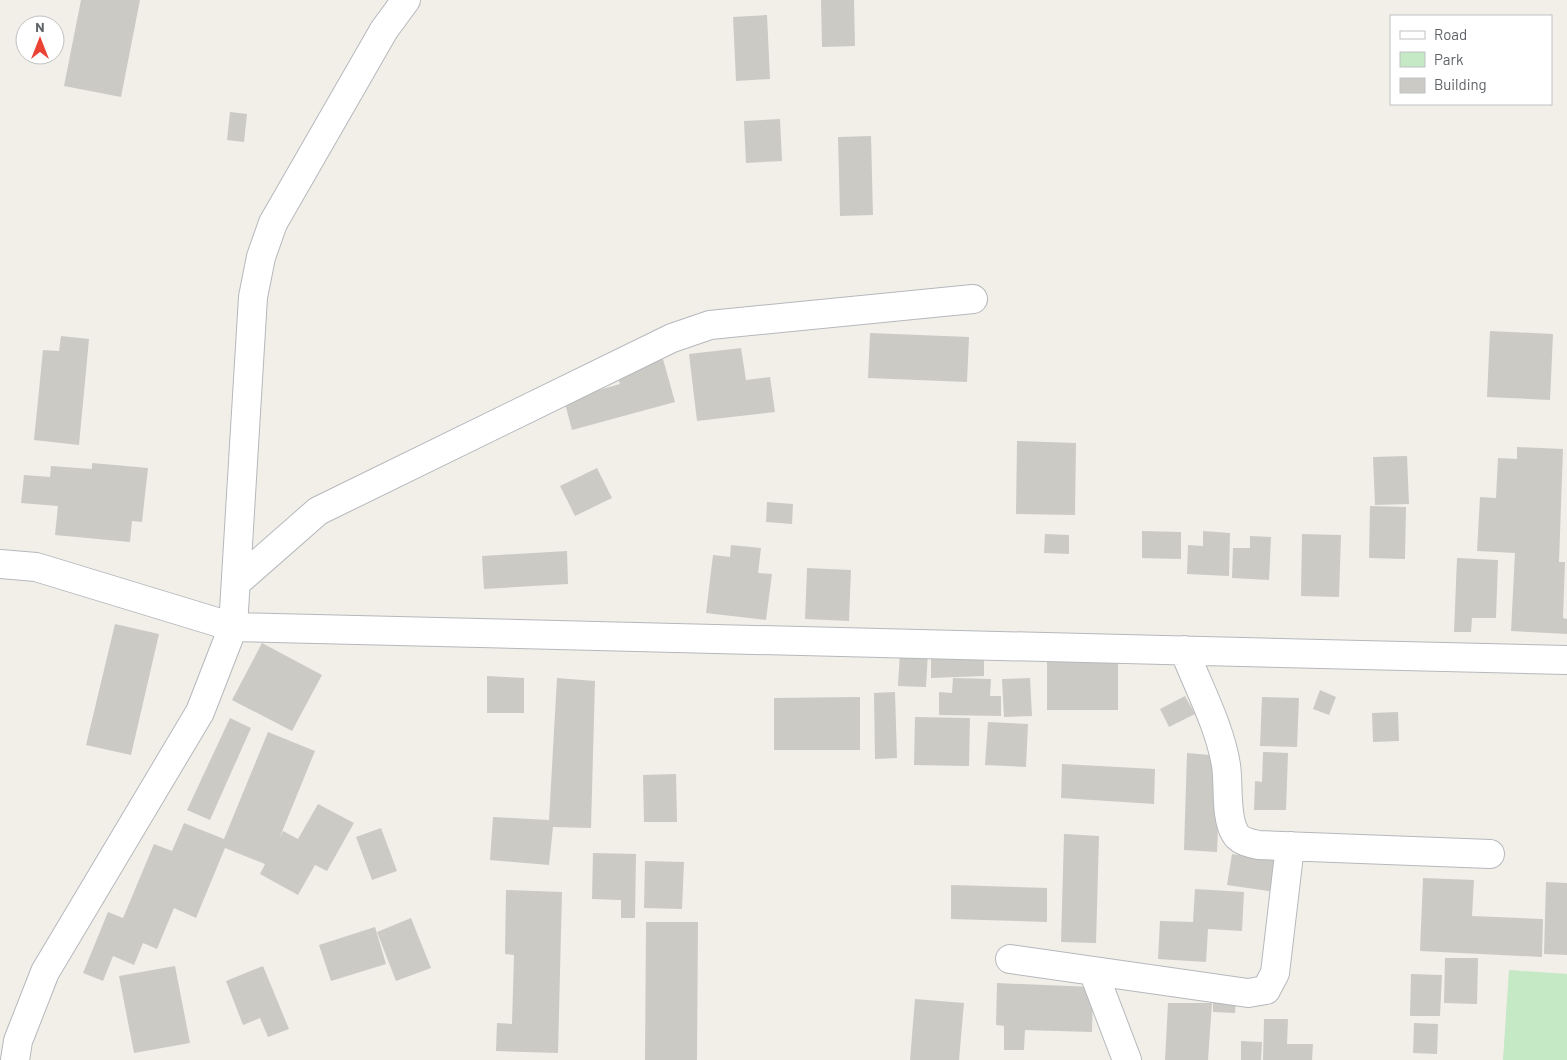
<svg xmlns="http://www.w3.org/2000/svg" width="1567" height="1060" font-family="Barlow,sans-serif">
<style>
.green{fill:#c5e8c5}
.building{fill:#cccac5}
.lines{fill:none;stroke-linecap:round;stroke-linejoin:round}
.minor-casing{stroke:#b5b8bc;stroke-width:30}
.minor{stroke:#fff;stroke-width:28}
</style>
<rect width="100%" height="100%" fill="#f1efe8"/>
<!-- green -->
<path class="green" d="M 1509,970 L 1567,974 L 1567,1060 L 1503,1060 Z"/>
<!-- building -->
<path class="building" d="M 81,0 L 140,0 L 121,97 L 64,86 Z
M 821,0 L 854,0 L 855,46 L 822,47 Z
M 767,15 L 770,79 L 736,81 L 733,17 Z
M 230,112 L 247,114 L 244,142 L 227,140 Z
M 780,119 L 782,161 L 746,163 L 744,121 Z
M 871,136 L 873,215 L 840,216 L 838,137 Z
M 1490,331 L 1553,334 L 1550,400 L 1487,397 Z
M 870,333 L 969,337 L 967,382 L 868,378 Z
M 61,336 L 89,339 L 79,445 L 34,440 L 43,350 L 59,351 Z
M 741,348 L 746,380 L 770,377 L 775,412 L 697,421 L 689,354 Z
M 663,359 L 675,402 L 572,430 L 564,400 L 620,384 L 616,372 Z
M 1017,441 L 1076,443 L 1075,515 L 1016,514 Z
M 1517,447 L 1563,449 L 1559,562 L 1565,562 L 1563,618 L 1567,619 L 1567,634 L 1511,631 L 1515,553 L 1477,551 L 1480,497 L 1496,498 L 1498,458 L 1517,459 Z
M 1407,456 L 1409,504 L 1375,505 L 1373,457 Z
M 92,463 L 148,468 L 142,522 L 132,521 L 130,542 L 55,535 L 58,506 L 21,503 L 24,475 L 50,477 L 51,466 L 92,469 Z
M 597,468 L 612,498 L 575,516 L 560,486 Z
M 767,502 L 793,504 L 792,524 L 766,522 Z
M 1370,506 L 1406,507 L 1405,559 L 1369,558 Z
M 1142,531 L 1181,532 L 1181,559 L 1142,558 Z
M 1203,531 L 1230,533 L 1229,576 L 1187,574 L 1188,545 L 1203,546 Z
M 1045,534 L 1069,535 L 1069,554 L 1044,553 Z
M 1302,534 L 1341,535 L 1339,597 L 1301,596 Z
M 1250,536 L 1271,537 L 1269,580 L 1232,578 L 1233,548 L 1250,548 Z
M 731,545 L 761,548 L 758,573 L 772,574 L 766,620 L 706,613 L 713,555 L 730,557 Z
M 567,551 L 568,584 L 484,589 L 482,556 Z
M 1457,558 L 1498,560 L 1496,618 L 1472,618 L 1471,632 L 1454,632 Z
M 807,568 L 851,570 L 849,621 L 805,619 Z
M 115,624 L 159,634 L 131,755 L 86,745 Z
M 262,643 L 322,675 L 292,731 L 232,700 Z
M 900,651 L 928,652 L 926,687 L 898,686 Z
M 984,652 L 984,676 L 931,678 L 931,653 Z
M 1118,659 L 1118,710 L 1047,710 L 1047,660 Z
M 487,676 L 524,678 L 524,713 L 487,713 Z
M 557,678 L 595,681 L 591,828 L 553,827 L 549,865 L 490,860 L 493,817 L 549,820 Z
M 953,678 L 991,679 L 990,696 L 1001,696 L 1001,716 L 939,715 L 939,692 L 952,693 Z
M 1030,678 L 1032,716 L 1004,717 L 1002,679 Z
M 1320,690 L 1336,697 L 1329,715 L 1313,709 Z
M 895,692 L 897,758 L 875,759 L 874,693 Z
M 1185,696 L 1195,714 L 1169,727 L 1160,709 Z
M 860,697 L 860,750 L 774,750 L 774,698 Z
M 1262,697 L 1299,698 L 1297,747 L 1260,746 Z
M 1398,712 L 1399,741 L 1373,742 L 1372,713 Z
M 915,717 L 970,718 L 969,766 L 914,765 Z
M 230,718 L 251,728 L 210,820 L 187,810 Z
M 988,722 L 1028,724 L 1026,767 L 985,765 Z
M 268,732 L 315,751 L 279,839 L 283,831 L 298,839 L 318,804 L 354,823 L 327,871 L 315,865 L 298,895 L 260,874 L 265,864 L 225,848 L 196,918 L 174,908 L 157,949 L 143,943 L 134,965 L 113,956 L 103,981 L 83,973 L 108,912 L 123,918 L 154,844 L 172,851 L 184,823 L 224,839 Z
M 1263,752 L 1288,753 L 1286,810 L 1254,810 L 1255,781 L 1262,782 Z
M 1187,753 L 1221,756 L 1217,852 L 1184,850 Z
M 1062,764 L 1155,769 L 1154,804 L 1061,798 Z
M 676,774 L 677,822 L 644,822 L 643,775 Z
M 381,828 L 397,871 L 372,880 L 356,837 Z
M 1064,834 L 1099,836 L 1096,943 L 1061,942 Z
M 593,853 L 636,854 L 635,918 L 621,918 L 621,900 L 592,899 Z
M 1232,854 L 1280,861 L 1275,892 L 1227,885 Z
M 645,861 L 684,862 L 682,909 L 644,908 Z
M 1423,878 L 1474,880 L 1472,916 L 1543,919 L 1542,957 L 1420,951 Z
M 1546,882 L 1567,883 L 1567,955 L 1544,954 Z
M 951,885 L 1047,888 L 1047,922 L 951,919 Z
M 1195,889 L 1244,892 L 1242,931 L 1208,929 L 1206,962 L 1158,959 L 1160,921 L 1193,922 Z
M 506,890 L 562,892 L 558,1053 L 496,1051 L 497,1023 L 512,1024 L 514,955 L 505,954 Z
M 411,918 L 431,968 L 396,981 L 377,932 Z
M 646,922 L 698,922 L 697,1060 L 645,1060 Z
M 375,927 L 386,964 L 331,981 L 319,945 Z
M 1445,958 L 1478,958 L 1477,1004 L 1444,1003 Z
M 175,966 L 190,1043 L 134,1053 L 119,976 Z
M 263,966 L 289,1029 L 268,1037 L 260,1018 L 243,1025 L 226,981 Z
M 1411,974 L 1442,975 L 1440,1016 L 1410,1016 Z
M 997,983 L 1093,987 L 1092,1032 L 1025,1030 L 1024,1050 L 1004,1050 L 1004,1026 L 996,1025 Z
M 915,999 L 964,1003 L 959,1060 L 910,1060 Z
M 1213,999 L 1236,1000 L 1235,1013 L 1213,1012 Z
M 1168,1003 L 1212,1003 L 1208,1060 L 1165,1060 Z
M 1264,1019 L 1288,1019 L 1287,1044 L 1313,1044 L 1312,1060 L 1263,1060 Z
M 1414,1023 L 1438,1024 L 1437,1054 L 1413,1053 Z
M 1241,1041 L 1262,1042 L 1261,1060 L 1241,1060 Z"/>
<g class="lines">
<!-- minor casing -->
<g class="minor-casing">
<path id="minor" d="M 0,564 L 36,567 L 233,627 L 1567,660
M 236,583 L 318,511 L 672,338 L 710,325 L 973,299
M 1184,650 C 1198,686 1220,727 1226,765 C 1229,784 1225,817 1235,833 C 1239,841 1250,843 1258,845 L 1490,854
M 1010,959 L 1248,993 L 1266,990 L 1275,973 L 1290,846
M 1093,971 L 1127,1060
M 15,1060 L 18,1041 L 45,972 L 200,712 L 233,627 L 253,297 L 261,257 L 273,223 L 384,30 L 406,0"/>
</g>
<!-- minor -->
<use href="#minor" class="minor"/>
</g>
<!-- legend -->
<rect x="1390" y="15" width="162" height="90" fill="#ffffff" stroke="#bfc1c3"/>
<rect x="1400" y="31" width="25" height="8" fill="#ffffff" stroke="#bfc1c3"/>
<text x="1434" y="40" font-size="15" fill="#5f6368">Road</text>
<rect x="1400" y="52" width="25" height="15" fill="#c5e8c5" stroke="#bfc1c3"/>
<text x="1434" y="65" font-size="15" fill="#5f6368">Park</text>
<rect x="1400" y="78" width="25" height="15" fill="#cccac5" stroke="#bfc1c3"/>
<text x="1434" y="90" font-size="15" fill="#5f6368">Building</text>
<!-- north arrow -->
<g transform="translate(40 40)"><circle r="24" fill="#ffffff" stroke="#bfc1c3"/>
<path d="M0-4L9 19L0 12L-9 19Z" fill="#ea4335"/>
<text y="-8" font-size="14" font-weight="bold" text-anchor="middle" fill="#5f6368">N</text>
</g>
</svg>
